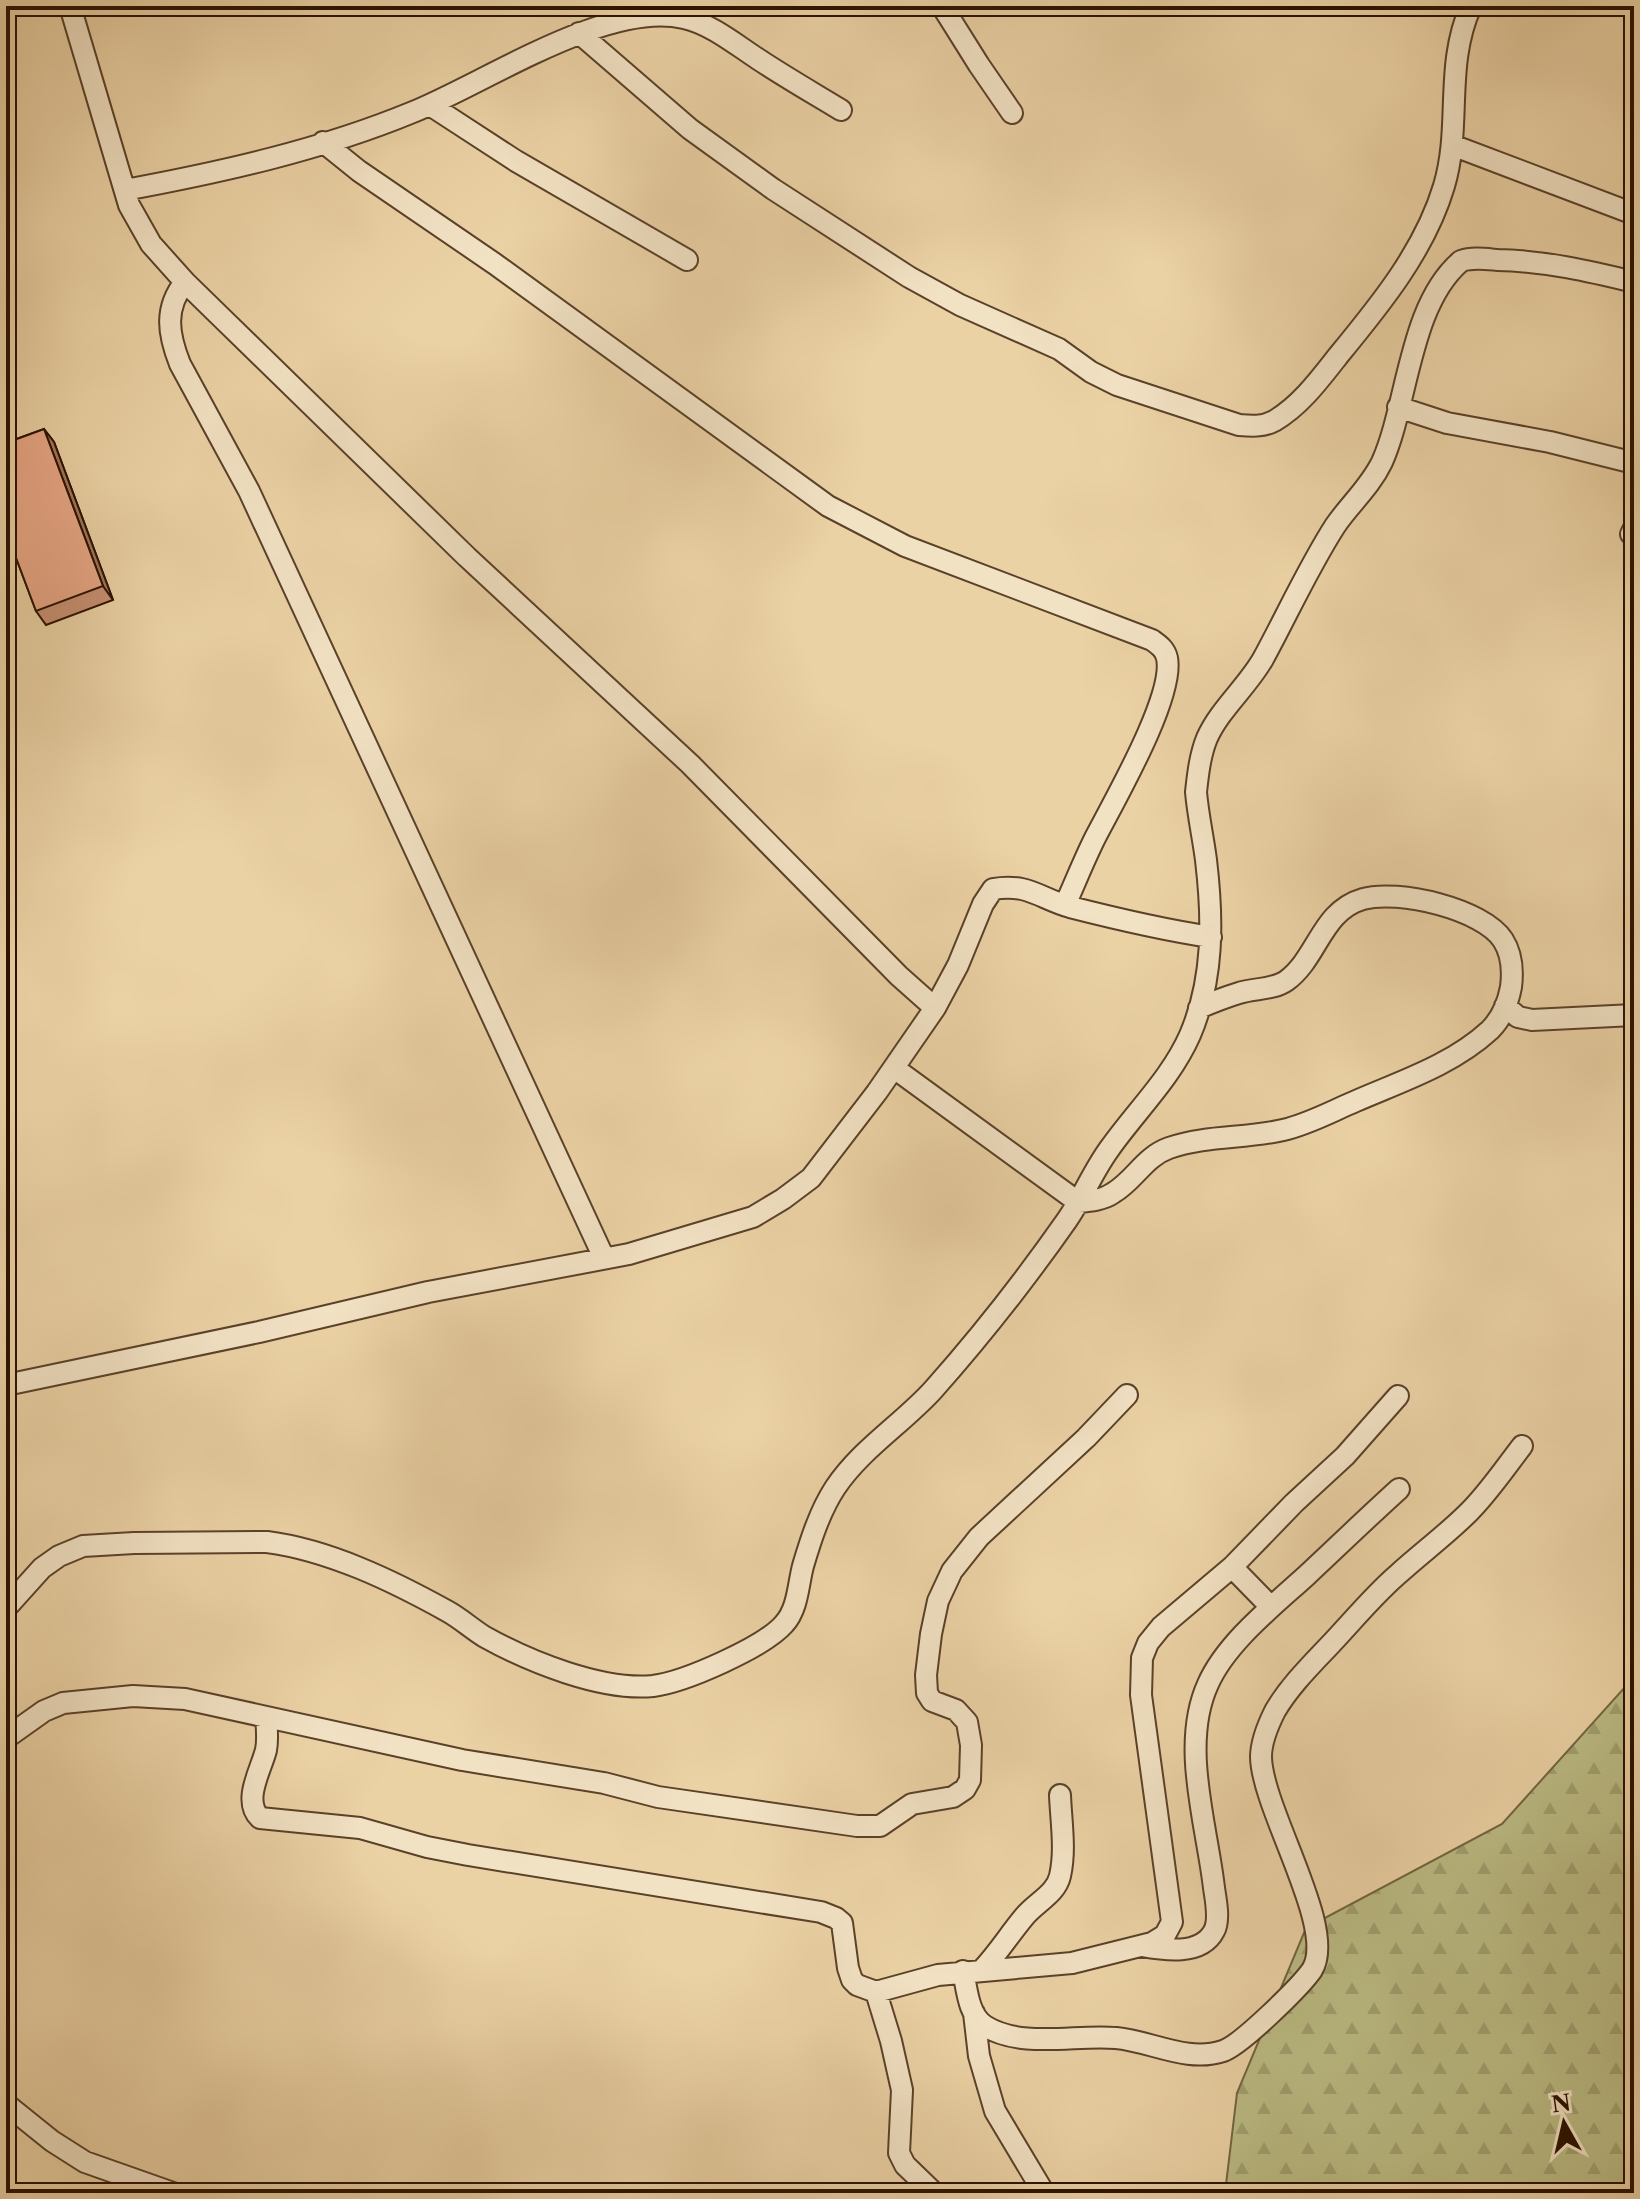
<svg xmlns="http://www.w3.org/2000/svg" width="1640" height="2199" font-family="'Libre Caslon Text',serif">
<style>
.forest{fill:url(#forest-firs);stroke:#726642;stroke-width:2}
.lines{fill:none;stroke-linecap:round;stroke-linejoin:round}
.street-casing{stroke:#5a4129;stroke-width:24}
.street{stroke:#f2e2c4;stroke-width:20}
.wall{fill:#c89073;stroke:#291100;stroke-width:2}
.shaded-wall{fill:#a2755e;stroke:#291100;stroke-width:2}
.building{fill:#e8a786;stroke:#291100;stroke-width:2}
</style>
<defs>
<pattern id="forest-firs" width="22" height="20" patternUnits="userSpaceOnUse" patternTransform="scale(2)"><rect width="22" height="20" fill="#bbbb84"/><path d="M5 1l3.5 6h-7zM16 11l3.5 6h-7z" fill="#a1a070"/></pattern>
</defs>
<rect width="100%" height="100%" fill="#ebd2a5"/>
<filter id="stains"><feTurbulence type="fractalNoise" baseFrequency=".0025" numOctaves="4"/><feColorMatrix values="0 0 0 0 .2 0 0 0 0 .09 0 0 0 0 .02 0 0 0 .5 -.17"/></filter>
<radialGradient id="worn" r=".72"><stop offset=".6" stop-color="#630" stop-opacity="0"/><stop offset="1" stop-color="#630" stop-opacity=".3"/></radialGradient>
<!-- forest -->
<path class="forest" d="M 1634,1677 L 1634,2193 L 1225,2193 L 1237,2093 L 1306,1928 L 1502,1824 Z"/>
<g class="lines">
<!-- street casing -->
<g class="street-casing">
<path id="street" d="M 942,6 L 979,65 L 1012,113
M 579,33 L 690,129 L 773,189 L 909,277 L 960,305 L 1059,349 L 1091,372 L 1117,385 L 1239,425 C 1251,426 1263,427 1274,421 C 1300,406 1320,379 1338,356 C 1380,305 1425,250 1444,186 C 1462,126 1444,66 1471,6
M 430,105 L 516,161 L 687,260
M 323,142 L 359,171 L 495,264 L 828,506 L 905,546 L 1152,640 C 1159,645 1165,649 1167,658 C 1175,696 1114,801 1095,838 C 1084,860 1075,883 1065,905
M 1452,145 L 1634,214
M 125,190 C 222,172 321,150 413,112 C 485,83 607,0 684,18 C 711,24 735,44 758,59 C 785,77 813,93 841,110
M 185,282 C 164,308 168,334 180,364 L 249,491 L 604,1258
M 1398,407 L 1447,423 L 1550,442 L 1634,463
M 1631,534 L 1634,528
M 1505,1006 L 1518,1017 L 1532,1020 L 1634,1015
M 935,1008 L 958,965 L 983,904 L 993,889 C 1028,883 1039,898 1070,907 C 1117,919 1164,930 1211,937
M 894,1068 L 1078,1202 C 1090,1201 1103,1200 1113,1193 C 1135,1180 1144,1157 1169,1148 C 1207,1135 1245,1139 1283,1130 C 1309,1124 1332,1111 1356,1101 C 1402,1081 1452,1065 1490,1030 C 1501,1019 1508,1003 1511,987 C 1513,971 1512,954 1503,940 C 1483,909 1398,889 1363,899 C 1321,911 1318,958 1286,981 C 1273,990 1254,988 1239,993 C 1226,997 1213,1002 1199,1008
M 6,1385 L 259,1332 L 428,1292 L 629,1254 L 753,1217 L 783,1199 L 811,1178 L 877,1092 L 935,1008 L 899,976 L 690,764 L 467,557 L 185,282 L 151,244 L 129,205 L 70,6
M 1232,1567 L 1271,1607
M 6,1608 L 42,1568 L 59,1556 L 83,1546 L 134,1543 L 267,1542 C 329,1550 393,1581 447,1611 C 460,1618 472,1629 485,1637 C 530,1662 602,1691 653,1686 C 685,1682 764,1647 784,1624 C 798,1609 798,1585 803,1566 C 811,1539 820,1511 835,1488 C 861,1449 902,1424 933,1390 C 981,1336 1025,1280 1067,1220 C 1083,1197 1093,1171 1110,1148 C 1137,1110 1171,1078 1190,1035 C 1214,979 1213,919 1206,860 C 1203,837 1198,815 1196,792 C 1198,774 1200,755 1207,738 C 1220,709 1247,687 1263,659 C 1287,615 1308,568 1335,526 C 1350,504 1370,487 1382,462 C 1408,404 1409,305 1461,261 C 1472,257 1486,259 1498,260 C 1545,261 1589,271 1634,282
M 266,1718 C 267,1728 268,1740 266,1750 C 261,1770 242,1801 260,1818 L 360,1828 L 427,1847 L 468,1855 L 821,1912 L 836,1918 L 842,1923 L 848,1968 L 852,1980 L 857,1985 L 876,1992 L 938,1975 L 1072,1963 L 1152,1943 L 1165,1935 L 1172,1922 L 1141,1695 L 1142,1658 L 1148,1643 L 1161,1627 L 1232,1567 L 1294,1503 L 1345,1456 L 1398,1396
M 6,1738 L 44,1711 L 63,1703 L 133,1696 L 185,1699 L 462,1760 L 604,1783 L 658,1797 L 857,1826 L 880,1826 L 912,1804 L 953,1797 L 965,1789 L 970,1780 L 971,1745 L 967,1722 L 956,1710 L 932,1701 L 927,1693 L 926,1675 L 931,1634 L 938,1601 L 952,1571 L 979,1537 L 1086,1438 L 1127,1395
M 1142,1946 C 1164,1950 1201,1956 1214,1931 C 1220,1920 1216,1901 1214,1888 C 1207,1825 1180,1745 1208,1684 C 1226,1643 1273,1606 1306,1576 C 1337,1547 1368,1517 1399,1489
M 982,1970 C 998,1953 1009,1935 1024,1917 C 1035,1903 1056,1894 1060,1876 C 1066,1850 1061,1821 1060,1795
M 963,1971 C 967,1989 968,2015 985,2026 C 1022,2049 1077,2034 1116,2038 C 1151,2041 1187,2063 1223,2051 C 1241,2045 1300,1987 1312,1970 C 1338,1929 1262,1810 1261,1757 C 1261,1741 1268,1725 1275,1711 C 1289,1687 1310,1666 1329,1646 C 1351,1623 1372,1597 1396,1576 C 1420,1554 1446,1535 1469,1512 C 1489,1492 1505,1468 1522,1446
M 876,1992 L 891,2041 L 902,2090 L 899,2153 L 905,2165 L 934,2193
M 974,2013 L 979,2056 L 995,2111 L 1044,2193
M 6,2104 L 52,2141 L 85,2162 L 173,2193"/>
</g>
<!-- street -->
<use href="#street" class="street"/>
</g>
<!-- wall -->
<path class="wall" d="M 44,429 L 54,442 L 113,600 L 46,625 L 36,611 L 6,531 L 6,436 L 8,442 Z"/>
<!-- shaded-wall -->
<path class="shaded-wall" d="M 44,429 L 54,442 L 113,600 L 103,586 Z"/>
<!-- building -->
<path class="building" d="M 44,429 L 103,586 L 36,611 L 6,531 L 6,443 Z"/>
<!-- margin -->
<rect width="1640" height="2199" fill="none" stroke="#ebd2a5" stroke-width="32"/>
<rect x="8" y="8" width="1624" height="2183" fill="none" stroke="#291100" stroke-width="4"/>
<rect x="16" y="16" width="1608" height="2167" fill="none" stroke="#291100" stroke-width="2"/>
<!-- north arrow -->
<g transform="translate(1564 2123) rotate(352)" stroke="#f2e2c4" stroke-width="6" paint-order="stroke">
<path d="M0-6L14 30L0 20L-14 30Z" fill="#291100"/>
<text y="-12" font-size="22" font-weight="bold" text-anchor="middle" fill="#291100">N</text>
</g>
<rect width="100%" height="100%" filter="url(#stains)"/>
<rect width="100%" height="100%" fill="url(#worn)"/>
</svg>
